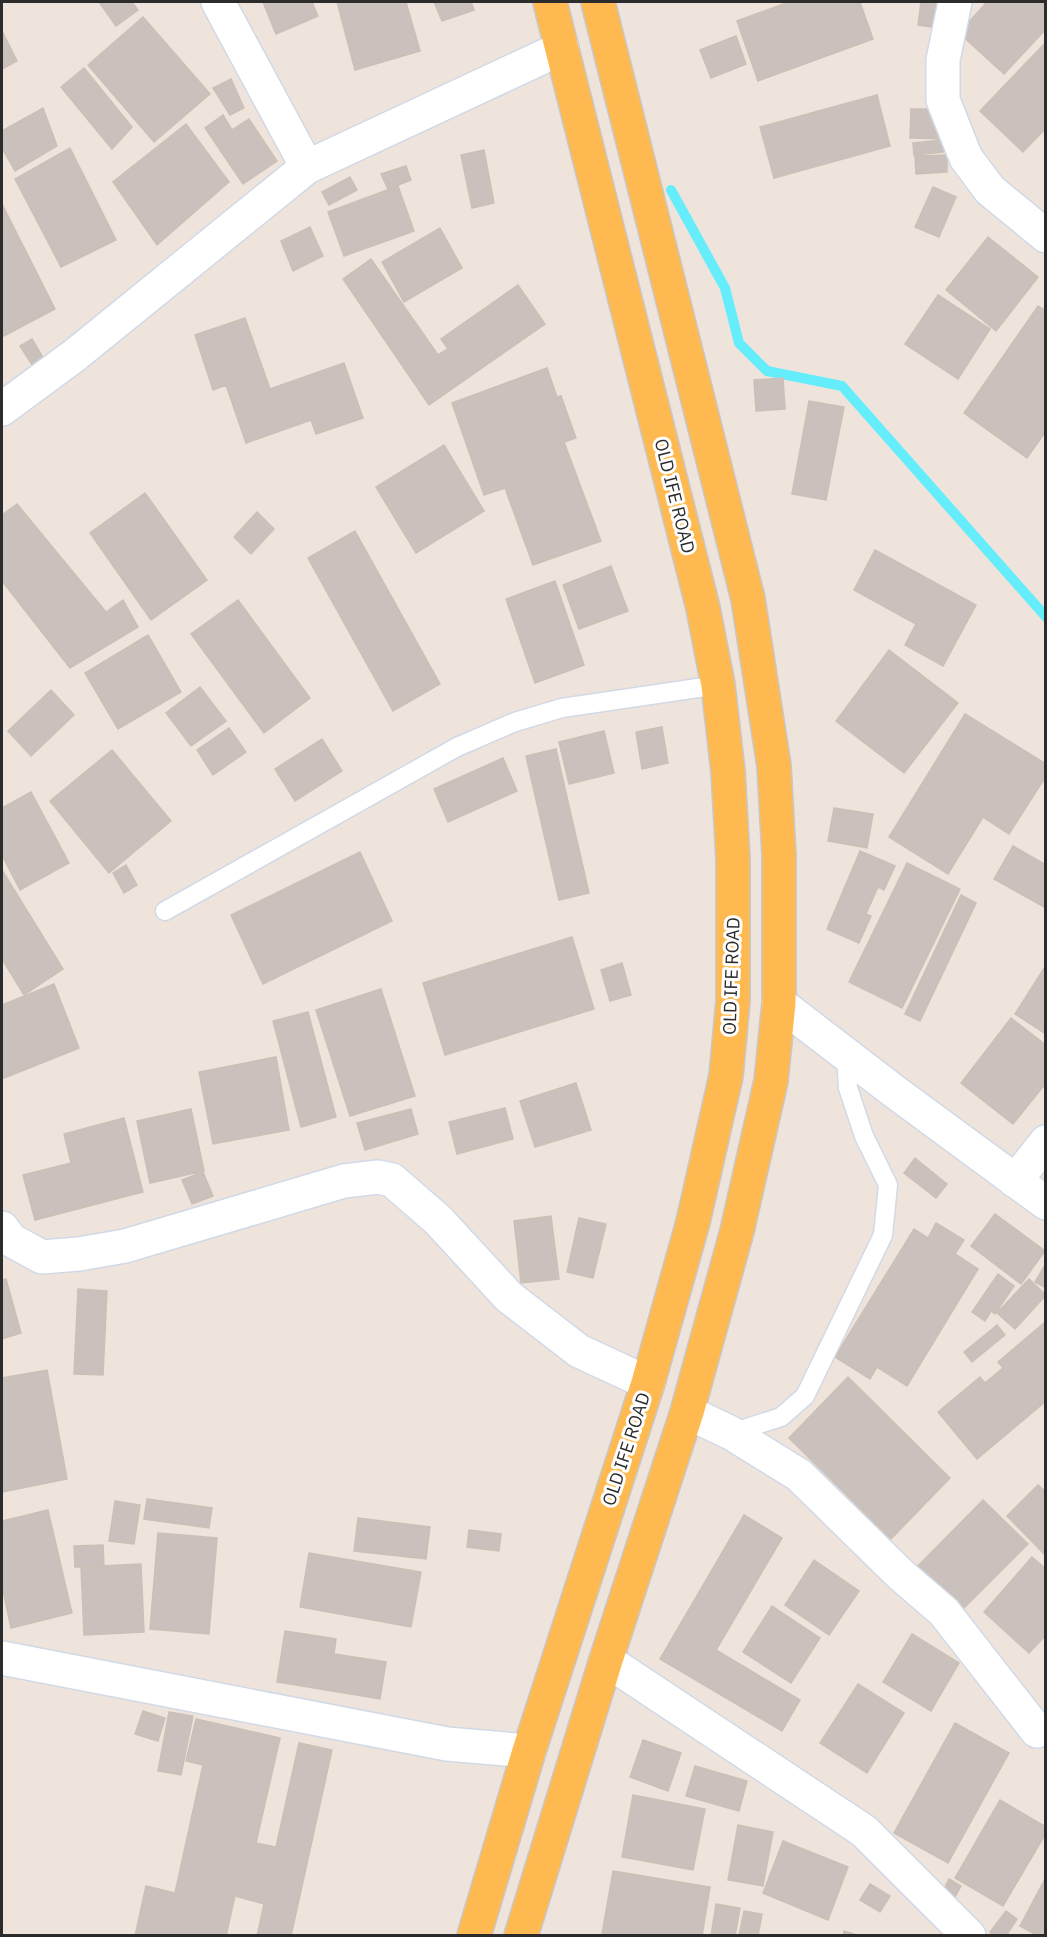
<svg xmlns="http://www.w3.org/2000/svg" width="1047" height="1937" font-family="'IBM Plex Sans',sans-serif">
<style>
.lines{fill:none;stroke-linecap:round;stroke-linejoin:round}
.stream{stroke:#65edfc;stroke-width:10}
.building{fill:#cac1bc;stroke:#cbc0b6;stroke-width:1.5}
.service-casing{stroke:#d1d9e6;stroke-width:21}
.minor-casing{stroke:#d1d9e6;stroke-width:36}
.primary-casing{stroke:#c8c8c8;stroke-width:36}
.service{stroke:#fff;stroke-width:18}
.minor{stroke:#fff;stroke-width:33}
.primary{stroke:#ffb951;stroke-width:33}
.labels{text-anchor:middle;dominant-baseline:central;stroke-width:6;stroke-linejoin:round;paint-order:stroke}
.street-label{font-size:18px;fill:#2c2c2c;stroke:#fff}
</style>
<rect width="100%" height="100%" fill="#efe4dc"/>
<g class="lines">
<!-- stream -->
<path class="stream" d="M 671,190 L 725,288 L 739,343 L 767,371 L 842,386 L 1046,617"/>
</g>
<!-- building -->
<path class="building" d="M 99,2 L 132,2 L 138,10 L 116,26 Z
M 263,2 L 312,2 L 318,16 L 276,34 Z
M 337,2 L 406,2 L 420,51 L 355,70 Z
M 434,2 L 471,2 L 474,10 L 442,21 Z
M 789,2 L 860,2 L 873,39 L 758,81 L 737,21 Z
M 921,2 L 949,2 L 945,29 L 918,25 Z
M 987,2 L 1046,2 L 1046,29 L 1004,74 L 959,33 Z
M 143,17 L 210,94 L 154,142 L 88,65 Z
M 2,31 L 17,61 L 2,69 Z
M 736,36 L 746,64 L 711,78 L 700,50 Z
M 1046,42 L 1046,128 L 1023,152 L 980,111 Z
M 84,68 L 132,127 L 112,149 L 61,87 Z
M 231,79 L 244,108 L 230,115 L 213,88 Z
M 877,95 L 890,146 L 774,178 L 760,127 Z
M 43,108 L 57,146 L 15,171 L 2,148 L 2,131 Z
M 911,109 L 944,109 L 943,139 L 910,138 Z
M 223,115 L 232,130 L 249,119 L 277,161 L 243,184 L 205,128 Z
M 186,124 L 229,182 L 157,245 L 113,182 Z
M 943,140 L 943,152 L 914,155 L 913,143 Z
M 70,148 L 116,240 L 61,267 L 15,179 Z
M 484,150 L 494,203 L 472,208 L 461,155 Z
M 947,155 L 947,172 L 916,174 L 915,156 Z
M 406,166 L 411,180 L 388,189 L 381,174 Z
M 350,177 L 357,190 L 329,205 L 322,192 Z
M 398,186 L 414,231 L 344,256 L 328,212 Z
M 933,187 L 956,197 L 939,237 L 915,227 Z
M 2,204 L 55,309 L 4,336 L 2,331 Z
M 310,227 L 323,256 L 293,271 L 281,241 Z
M 440,228 L 462,268 L 404,302 L 382,262 Z
M 988,237 L 1038,277 L 996,331 L 946,290 Z
M 371,259 L 438,355 L 448,349 L 441,339 L 518,285 L 545,324 L 429,405 L 343,279 Z
M 938,295 L 990,329 L 958,379 L 905,344 Z
M 1038,306 L 1046,311 L 1046,431 L 1027,458 L 964,413 Z
M 245,318 L 270,389 L 344,363 L 363,418 L 316,434 L 311,420 L 246,443 L 226,385 L 213,390 L 195,335 Z
M 32,339 L 45,361 L 34,368 L 20,346 Z
M 547,368 L 557,397 L 561,396 L 576,438 L 564,442 L 601,541 L 533,565 L 505,488 L 484,495 L 452,403 Z
M 783,378 L 785,409 L 756,411 L 754,380 Z
M 809,401 L 844,407 L 826,500 L 792,494 Z
M 444,445 L 484,511 L 416,553 L 376,487 Z
M 145,493 L 207,580 L 151,620 L 90,533 Z
M 17,504 L 106,612 L 123,600 L 138,627 L 70,668 L 2,581 L 2,515 Z
M 257,512 L 274,529 L 251,554 L 234,537 Z
M 355,531 L 440,684 L 393,711 L 308,558 Z
M 875,550 L 976,605 L 943,666 L 905,645 L 916,624 L 854,590 Z
M 611,566 L 628,611 L 579,629 L 563,585 Z
M 555,581 L 584,665 L 535,683 L 506,599 Z
M 238,600 L 310,698 L 264,733 L 191,634 Z
M 148,635 L 181,692 L 118,729 L 85,673 Z
M 889,650 L 958,703 L 904,773 L 836,721 Z
M 200,687 L 226,721 L 191,746 L 166,713 Z
M 51,690 L 74,715 L 31,756 L 8,731 Z
M 965,714 L 1046,764 L 1046,776 L 1009,834 L 983,817 L 948,874 L 889,837 Z
M 662,727 L 668,763 L 642,769 L 636,732 Z
M 229,728 L 246,752 L 213,775 L 197,750 Z
M 604,731 L 614,773 L 569,784 L 559,742 Z
M 322,739 L 342,771 L 295,801 L 275,769 Z
M 556,749 L 589,893 L 559,900 L 526,756 Z
M 112,750 L 171,821 L 109,873 L 50,801 Z
M 503,758 L 517,791 L 448,822 L 434,789 Z
M 31,792 L 69,863 L 20,890 L 2,855 L 2,808 Z
M 834,808 L 873,814 L 867,848 L 828,841 Z
M 1013,846 L 1046,865 L 1046,908 L 994,879 Z
M 860,851 L 895,866 L 884,890 L 878,887 L 866,914 L 871,916 L 859,943 L 827,929 Z
M 360,852 L 392,921 L 263,984 L 231,915 Z
M 907,863 L 960,889 L 902,1008 L 849,982 Z
M 126,865 L 137,885 L 124,893 L 113,873 Z
M 2,870 L 63,969 L 24,995 L 2,959 Z
M 961,895 L 976,903 L 920,1021 L 905,1014 Z
M 572,937 L 594,1009 L 445,1055 L 423,983 Z
M 622,963 L 631,995 L 610,1001 L 601,970 Z
M 1046,965 L 1046,1034 L 1015,1014 Z
M 54,984 L 79,1048 L 2,1079 L 2,1005 Z
M 381,989 L 415,1096 L 350,1116 L 316,1010 Z
M 308,1012 L 336,1117 L 301,1127 L 273,1021 Z
M 1011,1018 L 1046,1045 L 1046,1083 L 1013,1124 L 961,1083 Z
M 276,1057 L 289,1130 L 213,1144 L 199,1072 Z
M 576,1083 L 591,1130 L 535,1147 L 520,1101 Z
M 505,1108 L 513,1139 L 457,1154 L 449,1122 Z
M 191,1109 L 204,1171 L 150,1183 L 137,1121 Z
M 411,1109 L 418,1134 L 365,1150 L 357,1123 Z
M 124,1118 L 143,1192 L 35,1220 L 23,1175 L 71,1163 L 64,1134 Z
M 915,1158 L 947,1184 L 936,1198 L 904,1173 Z
M 203,1172 L 213,1196 L 192,1204 L 182,1180 Z
M 995,1214 L 1045,1251 L 1021,1284 L 971,1246 Z
M 551,1216 L 559,1279 L 521,1283 L 514,1221 Z
M 579,1218 L 606,1224 L 593,1278 L 567,1272 Z
M 936,1223 L 964,1240 L 955,1254 L 978,1269 L 907,1386 L 877,1367 L 870,1379 L 835,1357 L 914,1229 L 928,1238 Z
M 1045,1265 L 1046,1266 L 1046,1288 L 1035,1282 Z
M 998,1274 L 1014,1286 L 995,1314 L 991,1311 L 985,1321 L 972,1312 Z
M 6,1279 L 21,1333 L 2,1339 L 2,1280 Z
M 1029,1279 L 1046,1295 L 1015,1329 L 997,1313 Z
M 78,1289 L 107,1291 L 103,1375 L 74,1374 Z
M 1044,1323 L 1046,1401 L 977,1459 L 938,1412 L 980,1377 L 985,1383 L 1003,1368 L 998,1362 Z
M 997,1325 L 1005,1335 L 972,1362 L 964,1352 Z
M 47,1370 L 67,1479 L 2,1492 L 2,1378 Z
M 848,1377 L 950,1478 L 891,1539 L 789,1438 Z
M 1038,1485 L 1046,1492 L 1046,1556 L 1007,1516 Z
M 147,1499 L 212,1508 L 209,1528 L 144,1519 Z
M 983,1500 L 1028,1544 L 958,1614 L 914,1570 Z
M 115,1501 L 140,1505 L 134,1544 L 109,1541 Z
M 48,1510 L 72,1613 L 11,1628 L 2,1586 L 2,1521 Z
M 744,1515 L 782,1538 L 716,1650 L 800,1700 L 782,1731 L 660,1659 Z
M 358,1518 L 430,1527 L 426,1559 L 354,1551 Z
M 469,1530 L 501,1534 L 499,1551 L 467,1547 Z
M 158,1533 L 217,1538 L 209,1634 L 150,1629 Z
M 103,1545 L 104,1566 L 75,1567 L 74,1546 Z
M 309,1553 L 421,1572 L 411,1627 L 300,1607 Z
M 1032,1557 L 1046,1569 L 1046,1635 L 1029,1653 L 984,1612 Z
M 814,1560 L 859,1591 L 829,1635 L 785,1605 Z
M 141,1564 L 144,1632 L 84,1635 L 81,1567 Z
M 772,1606 L 820,1638 L 791,1683 L 743,1652 Z
M 285,1631 L 336,1639 L 334,1654 L 386,1662 L 380,1699 L 277,1682 Z
M 912,1634 L 959,1663 L 931,1711 L 883,1682 Z
M 858,1684 L 904,1713 L 867,1773 L 820,1743 Z
M 143,1711 L 165,1718 L 158,1741 L 135,1734 Z
M 169,1712 L 193,1716 L 181,1775 L 158,1771 Z
M 196,1719 L 280,1738 L 256,1843 L 276,1847 L 299,1743 L 332,1750 L 291,1936 L 257,1936 L 264,1904 L 235,1896 L 226,1936 L 135,1936 L 146,1886 L 175,1893 L 203,1765 L 186,1761 Z
M 955,1723 L 1009,1753 L 948,1863 L 894,1833 Z
M 643,1740 L 681,1753 L 668,1791 L 630,1777 Z
M 695,1766 L 747,1781 L 739,1811 L 686,1796 Z
M 633,1795 L 705,1809 L 693,1870 L 622,1857 Z
M 1000,1800 L 1046,1827 L 1046,1833 L 1003,1906 L 955,1878 Z
M 738,1825 L 773,1832 L 763,1886 L 728,1880 Z
M 783,1841 L 848,1867 L 828,1920 L 763,1893 Z
M 613,1871 L 710,1887 L 702,1936 L 602,1934 Z
M 1046,1877 L 1046,1936 L 1038,1936 L 1020,1926 Z
M 949,1879 L 961,1886 L 955,1897 L 943,1891 Z
M 870,1884 L 890,1896 L 880,1912 L 860,1900 Z
M 716,1904 L 740,1908 L 735,1936 L 711,1936 Z
M 744,1911 L 762,1914 L 758,1936 L 739,1936 Z
M 1006,1911 L 1017,1919 L 1006,1936 L 995,1936 L 990,1932 Z
M 844,1931 L 860,1936 L 843,1936 Z"/>
<g class="lines">
<!-- service casing -->
<g class="service-casing">
<path id="service" d="M 165,911 L 457,747 L 515,722 L 562,708 L 718,685
M 731,1433 L 781,1417 L 805,1396 L 883,1235 L 888,1185 L 864,1136 L 848,1088 L 846,1054"/>
</g>
<!-- minor casing -->
<g class="minor-casing">
<path id="minor" d="M 218,2 L 307,167
M 955,2 L 943,60 L 943,100 L 966,158 L 990,190 L 1046,236
M 2,409 L 75,355 L 307,167 L 562,48
M 779,1003 L 895,1092 L 1046,1203
M 1015,1181 L 1046,1142
M 2,1228 L 11,1240 L 42,1257 L 79,1254 L 125,1246 L 344,1181 L 378,1177 L 392,1180 L 438,1220 L 509,1297 L 579,1351 L 648,1383
M 687,1412 L 731,1433 L 799,1475 L 900,1574 L 944,1612 L 1037,1731
M 2,1658 L 447,1744 L 529,1751
M 606,1660 L 864,1831 L 969,1936"/>
</g>
<!-- primary casing -->
<g class="primary-casing">
<path id="primary" d="M 474,1936 L 529,1751 L 648,1383 L 693,1222 L 726,1076 L 733,1001 L 733,859 L 728,771 L 718,685 L 703,608 L 550,2
M 521,1936 L 606,1660 L 687,1412 L 737,1231 L 771,1081 L 779,1003 L 779,856 L 774,766 L 748,599 L 598,2"/>
</g>
<!-- service -->
<use href="#service" class="service"/>
<!-- minor -->
<use href="#minor" class="minor"/>
<!-- primary -->
<use href="#primary" class="primary"/>
</g>
<g class="labels">
<!-- street labels -->
<g class="street-label">
<text transform="translate(675 496) rotate(76)">OLD IFE ROAD</text>
<text transform="translate(731 976) rotate(-88)">OLD IFE ROAD</text>
<text transform="translate(626 1449) rotate(-72)">OLD IFE ROAD</text>
</g>
</g>
<!-- border -->
<rect width="1047" height="1937" fill="none" stroke="#2c2c2c" stroke-width="6"/>
</svg>
